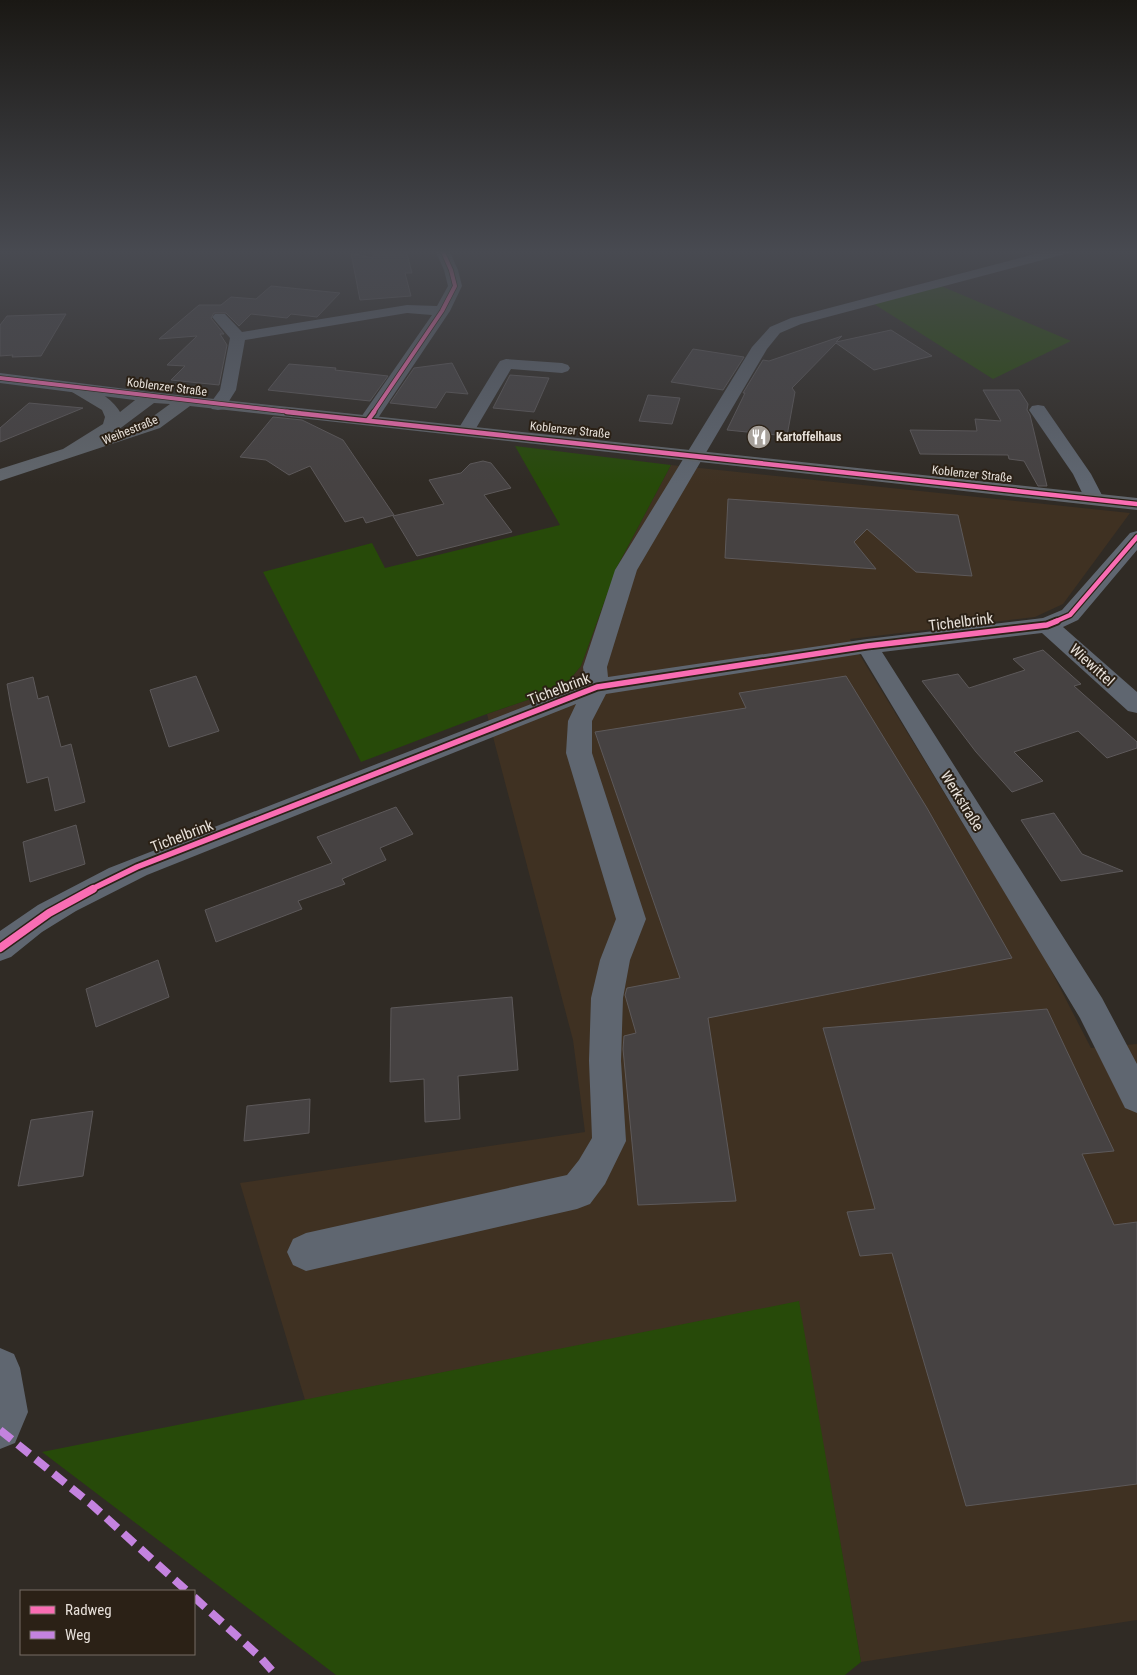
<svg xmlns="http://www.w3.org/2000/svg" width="1137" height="1675" font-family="'Roboto Condensed',sans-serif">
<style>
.built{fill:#3f3122}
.green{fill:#274a09}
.building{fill:#464242;stroke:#5d595a}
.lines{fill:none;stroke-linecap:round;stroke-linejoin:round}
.minor{fill:#5f6670;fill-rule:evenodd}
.major{fill:#61666c;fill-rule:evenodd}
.quiet{stroke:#c483df;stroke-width:8;stroke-dasharray:15 8;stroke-linecap:butt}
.cycleway-far3-casing{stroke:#2b2116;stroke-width:5.5}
.cycleway-far2-casing{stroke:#2b2116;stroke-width:7}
.cycleway-far1-casing{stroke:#2b2116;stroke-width:9}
.cycleway-casing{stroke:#2b2116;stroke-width:11}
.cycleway-far3{stroke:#f96db3;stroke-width:4}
.cycleway-far2{stroke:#f96db3;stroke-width:4.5}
.cycleway-far1{stroke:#f96db3;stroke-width:5.5}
.cycleway{stroke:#f96db3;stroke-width:8}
.labels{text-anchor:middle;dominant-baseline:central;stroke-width:4;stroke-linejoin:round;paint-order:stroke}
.far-street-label{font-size:12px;fill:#e7e0d9;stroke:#2b2116}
.far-poi-label{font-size:12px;font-weight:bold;fill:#e7e0d9;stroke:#2b2116;text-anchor:start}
.street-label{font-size:15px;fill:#e7e0d9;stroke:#2b2116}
</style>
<rect width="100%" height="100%" fill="#302b25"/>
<!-- built -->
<path class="built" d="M 671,465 L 1130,513 L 1063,604 L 1035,617 L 850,639 L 1042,953 L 1091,1048 L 1137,1044 L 1137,1620 L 861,1662 L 798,1302 L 305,1400 L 240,1183 L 585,1132 L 573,1040 L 487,714 L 563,688 L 581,666 L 617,567 Z"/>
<!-- green -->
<path class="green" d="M 941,286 L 1071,341 L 993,379 L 874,304 Z
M 515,446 L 671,465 L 617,567 L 581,666 L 563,688 L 484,715 L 361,762 L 263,572 L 372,543 L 385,568 L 560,525 Z
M 799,1301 L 861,1662 L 845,1675 L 336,1675 L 42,1452 Z"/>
<!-- building -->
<path class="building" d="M 373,250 L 406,250 L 412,273 L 405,273 L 411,296 L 360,300 L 351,253 L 373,258 Z
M 271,286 L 340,293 L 317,317 L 291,314 L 287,318 L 251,314 L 239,326 L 226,313 L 214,313 L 211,318 L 224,334 L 220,334 L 227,345 L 219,385 L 171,380 L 185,366 L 167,365 L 197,336 L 159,339 L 199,305 L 221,305 L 231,297 L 256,299 Z
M 66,314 L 41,356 L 12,357 L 13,355 L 0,356 L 0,325 L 7,316 Z
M 891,330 L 932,356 L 874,370 L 836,343 L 792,388 L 795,392 L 787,436 L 727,430 L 745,393 L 743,393 L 763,360 L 769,361 L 842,336 L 836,342 Z
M 693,349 L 744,357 L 723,390 L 671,382 Z
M 452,363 L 468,394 L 446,392 L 436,408 L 390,403 L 414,368 Z
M 289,364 L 336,368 L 335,370 L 388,376 L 370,401 L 268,390 Z
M 510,375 L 549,378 L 534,412 L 493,408 Z
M 983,390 L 1019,390 L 1028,404 L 1027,410 L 1030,415 L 1047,486 L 1038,486 L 1024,461 L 1009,459 L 1008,455 L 920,454 L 910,430 L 977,431 L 975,419 L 1001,421 Z
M 648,395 L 680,398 L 672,424 L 639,421 Z
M 29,403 L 83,408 L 0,442 L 0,428 Z
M 273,417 L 302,420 L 343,440 L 394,515 L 366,523 L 363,517 L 345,522 L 310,466 L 289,475 L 266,460 L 240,457 Z
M 483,461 L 491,463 L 511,488 L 484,495 L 512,532 L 417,556 L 393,516 L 444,504 L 429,480 L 461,473 L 470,464 Z
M 728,499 L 958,515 L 972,576 L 916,572 L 867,529 L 854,542 L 876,569 L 725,558 Z
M 1043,650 L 1081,684 L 1074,686 L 1137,742 L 1137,748 L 1107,758 L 1078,731 L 1014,752 L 1043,781 L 1012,792 L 976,752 L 922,681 L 958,674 L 969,688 L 1025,670 L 1013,659 Z
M 196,676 L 219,731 L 169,747 L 150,690 Z
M 846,676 L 927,808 L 1012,958 L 708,1018 L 736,1201 L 638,1205 L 623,1049 L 624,1036 L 636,1033 L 625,995 L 627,988 L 680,978 L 595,732 L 746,708 L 739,693 Z
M 33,677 L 38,699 L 48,696 L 61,747 L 71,744 L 85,802 L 55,811 L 48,777 L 27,783 L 11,707 L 7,684 Z
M 396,807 L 413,834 L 380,848 L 386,860 L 342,879 L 345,884 L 298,901 L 302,909 L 216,942 L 205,910 L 332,863 L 317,837 Z
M 1054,813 L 1082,854 L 1123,871 L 1061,881 L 1021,820 Z
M 76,825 L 85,864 L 30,882 L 23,842 Z
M 158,960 L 169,997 L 96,1027 L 86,989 Z
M 512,997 L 518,1070 L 458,1076 L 460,1119 L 425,1122 L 424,1079 L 390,1082 L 391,1008 Z
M 1047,1009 L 1114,1151 L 1082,1154 L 1114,1225 L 1137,1222 L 1137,1484 L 966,1506 L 892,1253 L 860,1256 L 847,1212 L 875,1209 L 823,1028 Z
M 310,1099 L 309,1133 L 244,1141 L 247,1106 Z
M 93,1111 L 83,1176 L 18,1186 L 31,1120 Z"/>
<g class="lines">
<!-- minor -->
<path class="minor" d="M 435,250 L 449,250 L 458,270 L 462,286 L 450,311 L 374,424 L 368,425 L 362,424 L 359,420 L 432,315 L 407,313 L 245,340 L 236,390 L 224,409 L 218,410 L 212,409 L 209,405 L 220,390 L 230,338 L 212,317 L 215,314 L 225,314 L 242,332 L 407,305 L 437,306 L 448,286 L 444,270 Z
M 1050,250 L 1071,250 L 1069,253 L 801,324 L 780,333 L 767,349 L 637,570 L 607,667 L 608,677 L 867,639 L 1043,618 L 1062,610 L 1130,533 L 1137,531 L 1137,550 L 1078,620 L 1063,627 L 1137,692 L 1137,713 L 1128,711 L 1042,633 L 882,652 L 1102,998 L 1137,1064 L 1137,1113 L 1125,1108 L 1080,1018 L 861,654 L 606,694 L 592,721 L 592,753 L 646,919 L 630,960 L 623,998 L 621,1061 L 626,1141 L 605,1184 L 590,1204 L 577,1209 L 306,1271 L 293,1265 L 287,1252 L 293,1239 L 306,1233 L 567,1175 L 579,1160 L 592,1138 L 589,1061 L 591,998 L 600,960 L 616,919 L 566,753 L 568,721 L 576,704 L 147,875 L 76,911 L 42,932 L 11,957 L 0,961 L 0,931 L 38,905 L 109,868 L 585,683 L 583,667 L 615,570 L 752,347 L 770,327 L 791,318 Z
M 506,359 L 562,363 L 568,365 L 570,368 L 568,371 L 562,373 L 511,369 L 472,435 L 466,436 L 460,435 L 457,431 L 498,364 L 500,361 Z
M 0,373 L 150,392 L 156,393 L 159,397 L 156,401 L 150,402 L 0,383 Z
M 1038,405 L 1044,406 L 1091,474 L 1104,499 L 1101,503 L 1094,505 L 1087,503 L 1073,474 L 1029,410 L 1032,406 Z
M 0,1348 L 14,1354 L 20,1368 L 28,1412 L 15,1443 L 0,1449 Z"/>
<!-- major -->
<path class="major" d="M 78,383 C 92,386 113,399 120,412 L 144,393 L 150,392 L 1137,498 L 1137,510 L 190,406 L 160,428 L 0,481 L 0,469 L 63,449 L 103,424 L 105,417 L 102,410 L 72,392 L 70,388 L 72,384 ZM 154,403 L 170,404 L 148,420 L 114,433 Z"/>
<!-- quiet -->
<path class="quiet" d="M 0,1430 L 91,1504 L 187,1591
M 194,1597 L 260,1657 L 276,1675"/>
<!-- cycleway-far3 casing -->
<g class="cycleway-far3-casing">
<path id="cycleway-far3" d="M 0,378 L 299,413
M 373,413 L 442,311 L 455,286 L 451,270 L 442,250"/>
</g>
<!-- cycleway-far2 casing -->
<g class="cycleway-far2-casing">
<path id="cycleway-far2" d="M 287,412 L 1137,504
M 368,420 L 374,412
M 1054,622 L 1070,615 L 1137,537"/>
</g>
<!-- cycleway-far1 casing -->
<g class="cycleway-far1-casing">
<path id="cycleway-far1" d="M 90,890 L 137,867 L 597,687 L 867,646 L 1047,625 L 1057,621"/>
</g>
<!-- cycleway casing -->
<g class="cycleway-casing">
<path id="cycleway" d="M 0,948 L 49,913 L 93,889"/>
</g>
<!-- cycleway-far3 -->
<use href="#cycleway-far3" class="cycleway-far3"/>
<!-- cycleway-far2 -->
<use href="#cycleway-far2" class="cycleway-far2"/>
<!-- cycleway-far1 -->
<use href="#cycleway-far1" class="cycleway-far1"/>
<!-- cycleway -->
<use href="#cycleway" class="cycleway"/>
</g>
<!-- sky -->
<linearGradient id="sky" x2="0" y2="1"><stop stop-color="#1a1814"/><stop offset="0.52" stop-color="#484a51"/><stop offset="1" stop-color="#484a51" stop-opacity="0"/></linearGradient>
<rect width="1137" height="484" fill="url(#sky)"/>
<!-- icons -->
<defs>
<g id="restaurant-disc" transform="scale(1.25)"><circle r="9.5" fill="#a7a19a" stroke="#2b2116"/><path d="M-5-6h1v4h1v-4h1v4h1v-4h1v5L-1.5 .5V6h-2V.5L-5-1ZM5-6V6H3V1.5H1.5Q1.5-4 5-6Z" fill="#fff"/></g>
</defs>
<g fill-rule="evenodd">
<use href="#restaurant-disc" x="759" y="437"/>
</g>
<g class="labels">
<!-- far-street labels -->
<g class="far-street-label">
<text transform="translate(167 387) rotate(7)">Koblenzer Straße</text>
<text transform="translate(130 430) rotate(-22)">Weihestraße</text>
<text transform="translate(570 430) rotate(6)">Koblenzer Straße</text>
<text transform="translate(972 474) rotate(6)">Koblenzer Straße</text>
</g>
<!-- far-poi labels -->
<g class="far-poi-label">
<text x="776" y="437">Kartoffelhaus</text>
</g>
<!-- street labels -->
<g class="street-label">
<text transform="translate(961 622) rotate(-7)">Tichelbrink</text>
<text transform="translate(1092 665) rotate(42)">Wiewittel</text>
<text transform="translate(559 689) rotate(-21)">Tichelbrink</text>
<text transform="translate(962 801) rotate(58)">Werkstraße</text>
<text transform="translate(182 836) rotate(-21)">Tichelbrink</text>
</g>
</g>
<!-- legend -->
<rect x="20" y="1590" width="175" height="65" fill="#2b2116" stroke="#766d64"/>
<rect x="30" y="1606" width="25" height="8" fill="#f96db3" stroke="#766d64"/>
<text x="65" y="1615" font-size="15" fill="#e7e0d9">Radweg</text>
<rect x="30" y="1631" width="25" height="8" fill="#c483df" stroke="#766d64"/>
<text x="65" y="1640" font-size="15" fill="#e7e0d9">Weg</text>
</svg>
